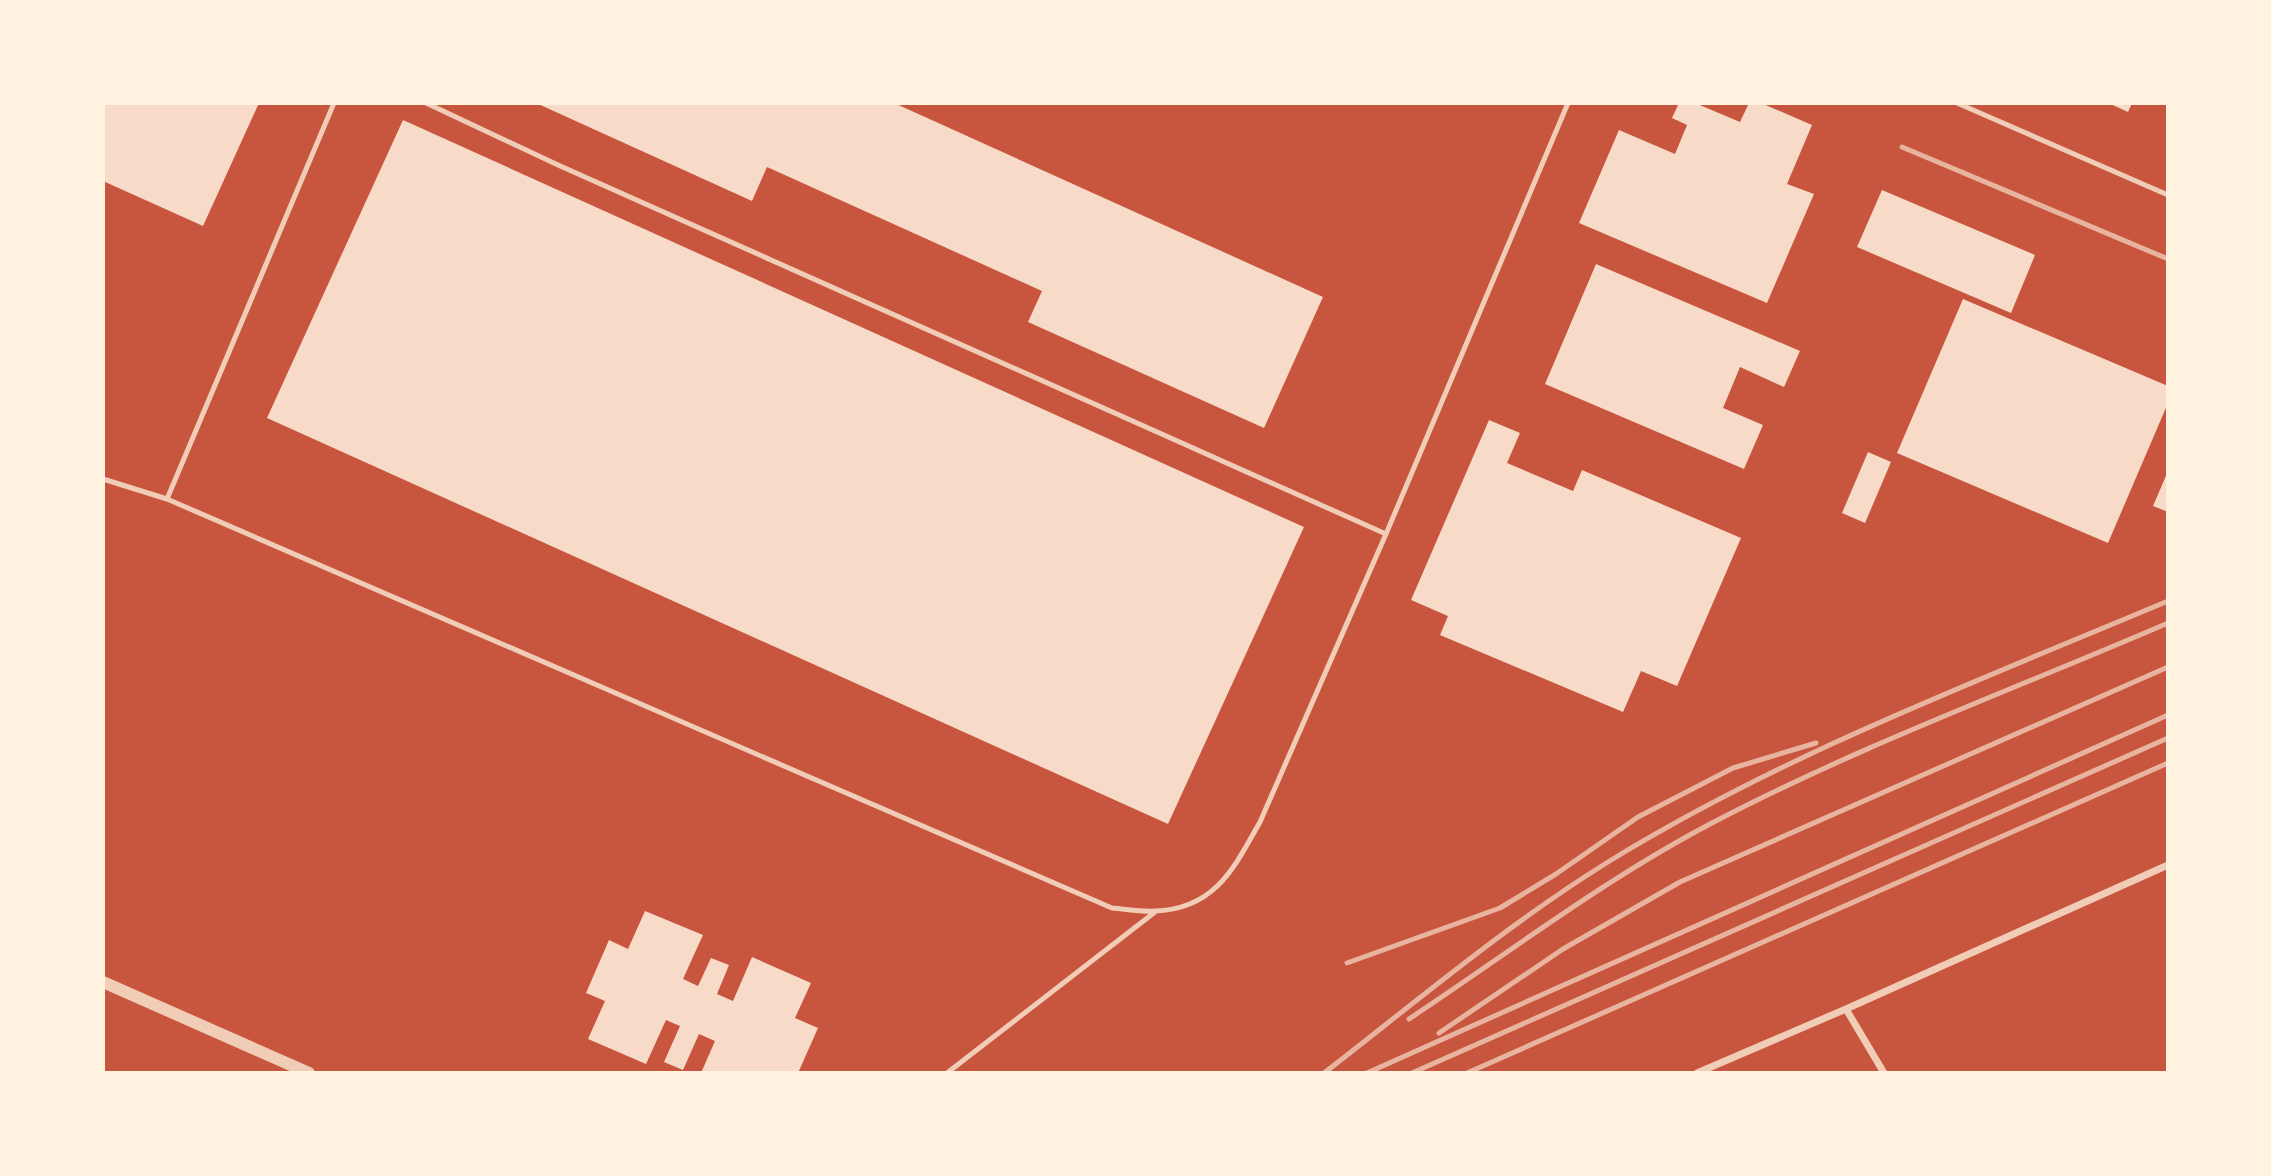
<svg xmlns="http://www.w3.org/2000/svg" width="2271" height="1176" font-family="'Libre Baskerville',serif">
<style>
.building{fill:#f7dbc8}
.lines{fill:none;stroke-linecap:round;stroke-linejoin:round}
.service{stroke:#f1ccb7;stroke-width:5}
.minor{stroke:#f1ccb7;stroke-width:7}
.tertiary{stroke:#f1ccb7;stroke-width:12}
.rail{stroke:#e9b49f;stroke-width:5}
</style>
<rect width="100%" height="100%" fill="#c8553d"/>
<!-- building -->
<path class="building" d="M 103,103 L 199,103 L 203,105 L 204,103 L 259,103 L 203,226 L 103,181 Z
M 536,103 L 894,103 L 1323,297 L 1264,428 L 1028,322 L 1042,291 L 767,167 L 752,201 Z
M 1679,103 L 1695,103 L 1740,122 L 1749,103 L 1761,103 L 1812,125 L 1787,184 L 1814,194 L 1767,303 L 1579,223 L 1619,130 L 1675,154 L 1687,125 L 1672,118 Z
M 2108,103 L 2132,103 L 2128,112 Z
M 403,120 L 1304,527 L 1168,824 L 267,418 Z
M 1882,190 L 2035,255 L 2011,313 L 1857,247 Z
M 1596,264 L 1800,351 L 1784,387 L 1740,367 L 1723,408 L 1763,425 L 1744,469 L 1545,384 Z
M 1963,299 L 2168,386 L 2168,403 L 2108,543 L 1897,453 Z
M 1489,420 L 1520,433 L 1507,463 L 1573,491 L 1582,470 L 1741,538 L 1677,686 L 1641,671 L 1623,712 L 1440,635 L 1448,616 L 1411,600 Z
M 1868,452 L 1891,462 L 1865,523 L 1842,513 Z
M 2168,471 L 2168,512 L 2153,506 Z
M 645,911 L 703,935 L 683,979 L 698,986 L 711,958 L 729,965 L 717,994 L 733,1001 L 752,957 L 811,983 L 795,1018 L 818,1028 L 798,1073 L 701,1073 L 715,1041 L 699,1034 L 683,1070 L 664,1062 L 680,1026 L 666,1020 L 646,1064 L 588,1039 L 605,1001 L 586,993 L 609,940 L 628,949 Z"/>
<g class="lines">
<!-- service -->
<path class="service" d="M 426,103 L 558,165 L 1386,534
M 1957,103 L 2168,195
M 103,479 L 167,499 L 1112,908 C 1126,909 1141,912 1155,911 C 1215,909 1234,868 1260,822 L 1386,534 L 1568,103
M 167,499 L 334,103
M 947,1073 L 1155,912"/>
<!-- minor -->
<path class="minor" d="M 1846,1009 L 1884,1073
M 1697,1073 L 1846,1009 L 2168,865"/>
<!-- tertiary -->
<path class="tertiary" d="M 103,982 L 309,1073"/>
<!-- rail -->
<path class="rail" d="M 1902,147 L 2168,259
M 1347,963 L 1500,908 L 1556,874 L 1638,817 L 1733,768 L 1816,743
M 1409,1019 C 1510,952 1605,879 1712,823 C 1859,746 2015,689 2168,623
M 1439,1033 L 1563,949 L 1680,882 L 2168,667
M 1324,1073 C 1417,1001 1508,924 1608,862 C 1784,754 1978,681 2168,601
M 1367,1073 L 2168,715
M 1412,1073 L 2168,738
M 1467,1073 L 2168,763"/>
</g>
<!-- border -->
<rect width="2271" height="1176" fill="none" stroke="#fff3e0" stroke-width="210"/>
</svg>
